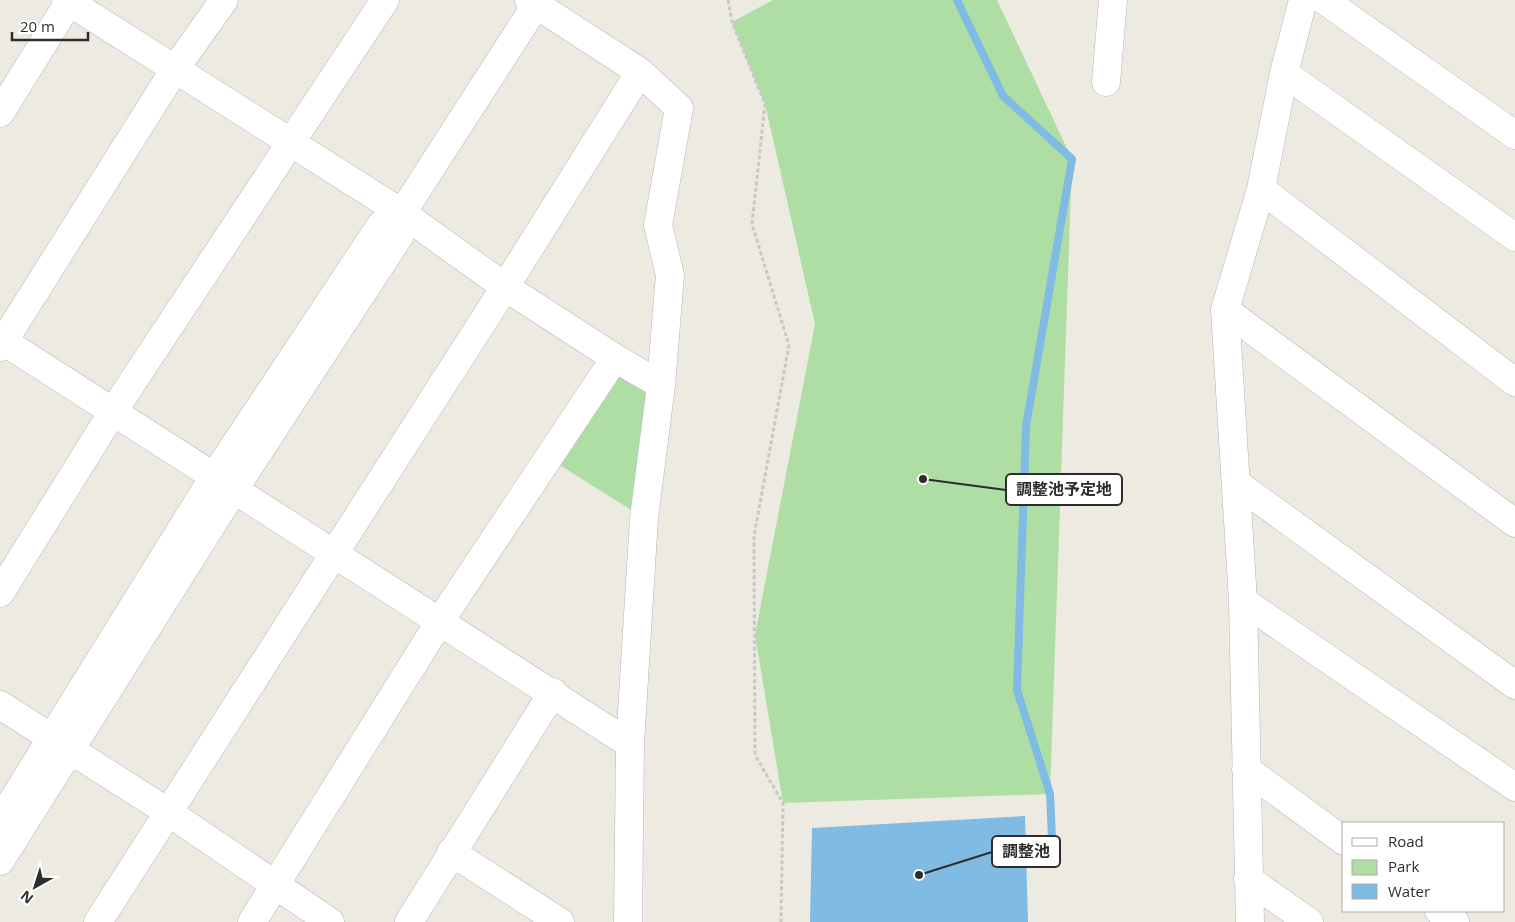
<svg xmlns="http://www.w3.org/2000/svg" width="1515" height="922" font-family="'Open Sans','Noto Sans JP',sans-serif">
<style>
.green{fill:#afdea4}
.water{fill:#80bbe4}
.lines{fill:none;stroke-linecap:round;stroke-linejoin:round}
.stream{stroke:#80bbe4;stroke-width:8}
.minor-casing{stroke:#b5b5bf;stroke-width:29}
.path{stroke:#c8c8c8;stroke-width:3;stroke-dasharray:4 2.5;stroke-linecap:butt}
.minor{stroke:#fff;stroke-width:28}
.leader{fill:none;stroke:#2d2d2d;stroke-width:2}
.callout-dot{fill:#2d2d2d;stroke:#fff;stroke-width:2}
.callout{fill:#fff;stroke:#2d2d2d;stroke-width:2}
.callout-label{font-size:16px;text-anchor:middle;font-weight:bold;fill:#2d2d2d}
</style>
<rect width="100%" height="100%" fill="#edeae2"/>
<!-- green -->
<path class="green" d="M 773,0 L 997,0 L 1072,159 L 1050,794 L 783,803 L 755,635 L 815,324 L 765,104 L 732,22 Z
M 615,358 L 661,385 L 644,518 L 550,459 Z"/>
<!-- water -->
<path class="water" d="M 1025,816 L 1028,922 L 810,922 L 812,828 Z"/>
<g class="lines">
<!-- stream -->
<path class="stream" d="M 957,0 L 1003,96 L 1072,159 L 1026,426 L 1017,690 L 1050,794 L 1052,839 L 1017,840"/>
<!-- minor casing -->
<g class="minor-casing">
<path id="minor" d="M 66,0 L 402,213 L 505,287 L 615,358 L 661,385
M 529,0 L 640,72 L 679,108 L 658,225 L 670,275 L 661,385 L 644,518 L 630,744 L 628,922
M 1324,0 L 1515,135
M 1284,73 L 1515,237
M 1106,82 L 1113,0
M 0,113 L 69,2
M 1261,189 L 1515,382
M 1225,310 L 1515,523
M 0,339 L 630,744
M 0,347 L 175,69 L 224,0
M 1236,483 L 1515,685
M 0,593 L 114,410 L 385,0
M 1243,601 L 1515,787
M 0,705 L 168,812 L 330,922
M 1246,769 L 1344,841
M 0,821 L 215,475 L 381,225 L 402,213
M 451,852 L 560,922
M 0,861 L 235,488 L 400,235 L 402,213 L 536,5
M 1248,879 L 1309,922
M 1439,911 L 1455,922
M 98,922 L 505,287 L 640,72
M 252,922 L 440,621 L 615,358
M 409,922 L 553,692
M 1250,922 L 1243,601 L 1225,310 L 1261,189 L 1284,73 L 1303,0"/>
</g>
<!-- path -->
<path class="path" d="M 728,0 L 732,22 L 765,104 L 752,224 L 789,345 L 754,536 L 755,755 L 783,803 L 781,922"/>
<!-- minor -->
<use href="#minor" class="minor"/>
</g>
<!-- callouts -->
<path class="leader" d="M923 479L1006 490M919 875L992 852"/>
<g class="callout-dot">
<circle cx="923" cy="479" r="5"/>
<circle cx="919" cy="875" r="5"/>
</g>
<g class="callout">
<rect x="1006" y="474" width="116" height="31" rx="5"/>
<rect x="992" y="836" width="68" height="31" rx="5"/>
</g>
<g class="callout-label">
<text x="1064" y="495">調整池予定地</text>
<text x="1026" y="857">調整池</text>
</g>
<!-- legend -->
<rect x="1342" y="822" width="162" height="90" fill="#ffffff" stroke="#ababab"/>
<rect x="1352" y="838" width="25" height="8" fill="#ffffff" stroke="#ababab"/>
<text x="1388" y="847" font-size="15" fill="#2d2d2d">Road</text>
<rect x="1352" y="860" width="25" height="15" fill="#afdea4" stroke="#ababab"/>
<text x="1388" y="872" font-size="15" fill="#2d2d2d">Park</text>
<rect x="1352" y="884" width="25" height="15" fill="#80bbe4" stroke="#ababab"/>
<text x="1388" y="897" font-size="15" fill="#2d2d2d">Water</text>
<!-- north arrow -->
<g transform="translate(35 887) rotate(219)" stroke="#ffffff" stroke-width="4" paint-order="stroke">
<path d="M0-4L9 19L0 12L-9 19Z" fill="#2d2d2d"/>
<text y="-8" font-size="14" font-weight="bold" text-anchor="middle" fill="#2d2d2d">N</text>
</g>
<!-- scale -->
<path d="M12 32v8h76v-8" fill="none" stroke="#2d2d2d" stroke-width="2.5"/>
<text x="20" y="32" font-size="15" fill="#2d2d2d" stroke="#ffffff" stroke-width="4" paint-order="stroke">20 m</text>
</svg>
